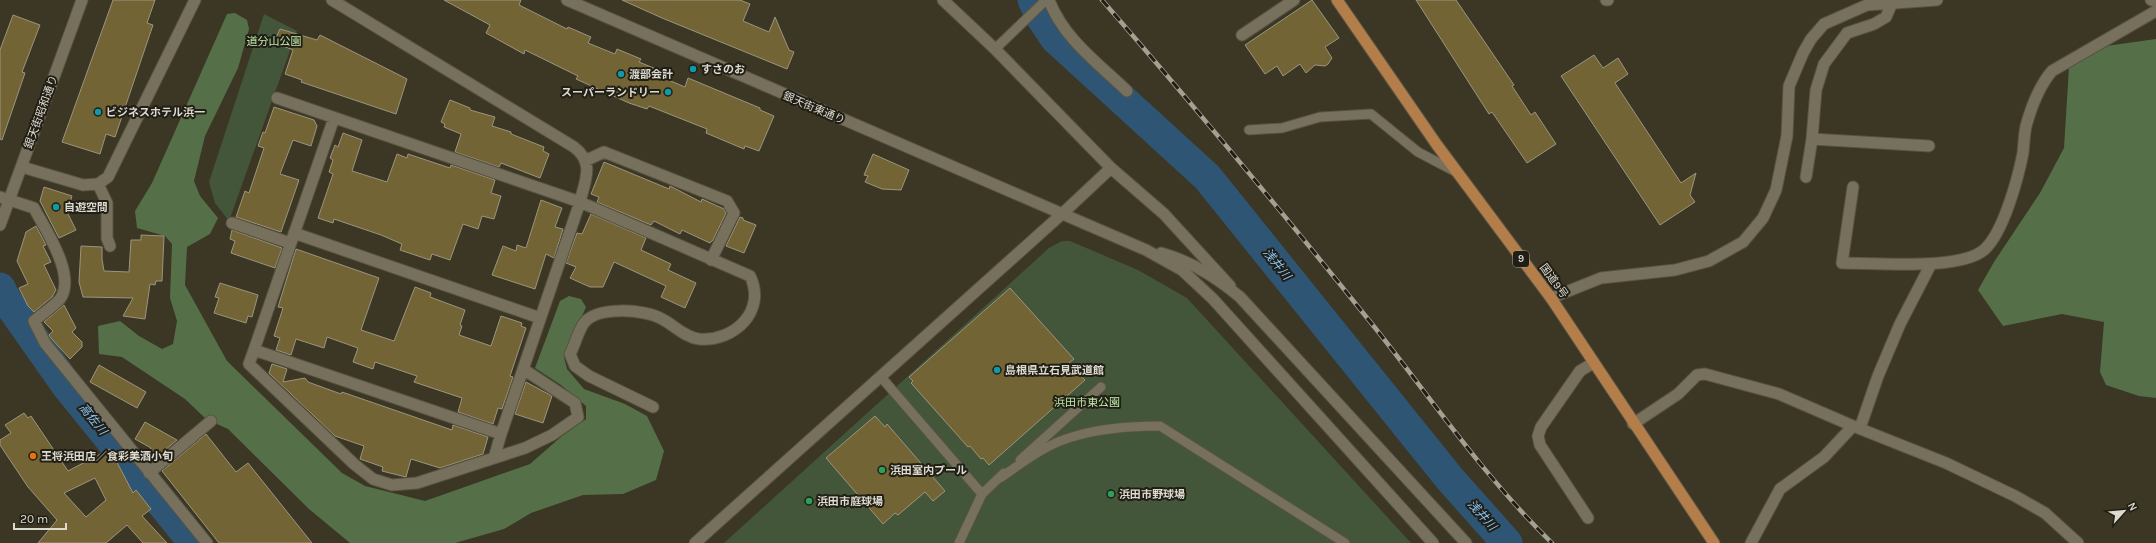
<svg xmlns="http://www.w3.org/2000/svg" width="2156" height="543" font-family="Karla,'Noto Sans JP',sans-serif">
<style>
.green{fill:#43563a}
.forest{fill:#557048}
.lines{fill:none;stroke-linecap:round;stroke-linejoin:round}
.river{stroke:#2f5575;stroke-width:31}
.building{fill:#726434;stroke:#9b9580;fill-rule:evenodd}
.service-casing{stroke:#575343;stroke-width:11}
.minor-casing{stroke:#575343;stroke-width:13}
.tertiary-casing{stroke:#575343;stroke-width:13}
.trunk-casing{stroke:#575343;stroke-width:13}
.service{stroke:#77705c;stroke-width:9}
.minor{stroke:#77705c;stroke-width:11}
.tertiary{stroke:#77705c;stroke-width:11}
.trunk{stroke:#b47e4a;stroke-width:11}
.rail-casing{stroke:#a4a092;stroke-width:4.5}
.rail{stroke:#211e16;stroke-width:3;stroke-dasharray:9;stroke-linecap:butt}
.culture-dot{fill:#0f9aa8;stroke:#211e16;stroke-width:1.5}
.food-dot{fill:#e8710a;stroke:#211e16;stroke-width:1.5}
.leisure-dot{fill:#2e9e5b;stroke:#211e16;stroke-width:1.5}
.labels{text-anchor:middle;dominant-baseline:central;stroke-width:4;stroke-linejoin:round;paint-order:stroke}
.shield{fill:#211e16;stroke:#a5a298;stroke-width:1}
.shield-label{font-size:10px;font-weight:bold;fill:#dddacf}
.park-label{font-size:11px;fill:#bfebaa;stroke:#211e16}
.poi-label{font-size:11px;font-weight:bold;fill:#dddacf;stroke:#211e16;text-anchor:start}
.street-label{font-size:11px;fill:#dddacf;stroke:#211e16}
.water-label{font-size:12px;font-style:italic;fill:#89c6fb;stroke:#211e16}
</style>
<rect width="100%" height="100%" fill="#3c3624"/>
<!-- green -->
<path class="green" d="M 264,14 L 297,31 L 229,221 L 215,203 L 209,182 Z
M 1062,241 L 1070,241 L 1138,270 L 1187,298 L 1411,543 L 724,543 L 1049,248 Z"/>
<!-- forest -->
<path class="forest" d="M 235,13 L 247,20 L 249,29 L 238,68 L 205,136 L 194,181 L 200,196 L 218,218 L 210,234 L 187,247 L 185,285 L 227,361 L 342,473 L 365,486 L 425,501 L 530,464 L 562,436 L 586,419 L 586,406 L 561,385 L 535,368 L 560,301 L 569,296 L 581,299 L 586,307 L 564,357 L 567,369 L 584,389 L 625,404 L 647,416 L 664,451 L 656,480 L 623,494 L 583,495 L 531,513 L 504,529 L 455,543 L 350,543 L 309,509 L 228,429 L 206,419 L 185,399 L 122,357 L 99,354 L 98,326 L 120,321 L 139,336 L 162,349 L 173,344 L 177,321 L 170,298 L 172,244 L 165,236 L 137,228 L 135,211 L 152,183 L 227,14 Z
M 2156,39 L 2156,398 L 2139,396 L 2106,385 L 2100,372 L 2104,322 L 2062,314 L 2003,326 L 1978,290 L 1994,262 L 2040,193 L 2064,148 L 2069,67 L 2106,46 Z"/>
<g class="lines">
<!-- river -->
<path class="river" d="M 1033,0 L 1041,17 L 1055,38 L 1207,177 L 1450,479 L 1507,543
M 0,288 L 5,298 L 67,386 L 194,543"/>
</g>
<!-- building -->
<path class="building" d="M 113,0 L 155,0 L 147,23 L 153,25 L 115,137 L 106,134 L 100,154 L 62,142 Z
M 444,0 L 521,0 L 519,5 L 567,29 L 568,27 L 591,37 L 588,43 L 615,54 L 617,49 L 641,59 L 639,62 L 661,71 L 659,76 L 685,87 L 688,78 L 760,108 L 760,110 L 774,116 L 759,151 L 745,146 L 744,149 L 706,133 L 707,129 L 649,106 L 647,109 L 629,103 L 576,79 L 578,76 L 525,50 L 524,54 L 486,33 L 490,25 Z
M 622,0 L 740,0 L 750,4 L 743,21 L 769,32 L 775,17 L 789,50 L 794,52 L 787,69 L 662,18 Z
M 1312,0 L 1339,38 L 1325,47 L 1332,58 L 1328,64 L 1325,66 L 1315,65 L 1306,73 L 1300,64 L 1283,76 L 1277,66 L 1265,74 L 1245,45 Z
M 1416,0 L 1456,0 L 1514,85 L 1512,86 L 1531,115 L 1535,112 L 1556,144 L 1527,163 L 1492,112 L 1489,114 Z
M 13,15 L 40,25 L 22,72 L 25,73 L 2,140 L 0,139 L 0,50 Z
M 280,29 L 317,40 L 320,35 L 407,79 L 396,114 L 301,82 L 302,80 L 285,74 L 293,50 L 274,42 Z
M 1594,55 L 1603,68 L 1618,58 L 1628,74 L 1615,83 L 1681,183 L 1696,173 L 1690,195 L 1695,202 L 1660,225 L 1561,76 Z
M 450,100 L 470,108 L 470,110 L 495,117 L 492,126 L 511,132 L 511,134 L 544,147 L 543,151 L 549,154 L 540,178 L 501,163 L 499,167 L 455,152 L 461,134 L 444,127 L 445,124 L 441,122 Z
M 274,107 L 314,120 L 317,126 L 311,146 L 293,140 L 280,174 L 299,180 L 281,232 L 236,217 L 245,191 L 249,193 L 264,148 L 258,146 L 263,132 L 265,133 Z
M 343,133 L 362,140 L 352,171 L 387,182 L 397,154 L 407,158 L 408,154 L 450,168 L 451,165 L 495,180 L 491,193 L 501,196 L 494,219 L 482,216 L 478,229 L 463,224 L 450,260 L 432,254 L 430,260 L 400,250 L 402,244 L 381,235 L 334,219 L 333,223 L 318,218 L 333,174 L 329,172 L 333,160 L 330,158 L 335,145 L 338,147 Z
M 873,154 L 909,170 L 901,190 L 882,189 L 865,182 L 868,176 L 864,175 Z
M 604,162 L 669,189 L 670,186 L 701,202 L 702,199 L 724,209 L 726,213 L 713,240 L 710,243 L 682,230 L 680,234 L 654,221 L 651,225 L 597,202 L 599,197 L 591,194 Z
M 44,187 L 72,196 L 67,212 L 76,230 L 59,238 L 40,201 Z
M 541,200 L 562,208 L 555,227 L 563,229 L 554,258 L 546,254 L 535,289 L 492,275 L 503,246 L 516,251 L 517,245 L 526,248 Z
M 591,214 L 646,238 L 641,250 L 671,264 L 668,270 L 696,283 L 685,308 L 661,297 L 666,286 L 614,262 L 603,287 L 590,287 L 570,278 L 576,267 L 566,263 L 577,233 L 582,234 Z
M 740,217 L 743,218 L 743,220 L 756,225 L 744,253 L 726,246 Z
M 36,226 L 46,245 L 43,246 L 51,262 L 44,265 L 56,290 L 52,297 L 34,312 L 28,306 L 19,288 L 28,284 L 17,261 L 26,232 Z
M 232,230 L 282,248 L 275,268 L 231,253 L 235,241 L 230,239 Z
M 141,235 L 164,236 L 162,281 L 156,281 L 155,285 L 150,284 L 145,319 L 123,316 L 133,298 L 83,297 L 79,282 L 81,246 L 102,247 L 102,259 L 104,271 L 129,272 L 131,240 L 141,240 Z
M 296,249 L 379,278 L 361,330 L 394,341 L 415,287 L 431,293 L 430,297 L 465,310 L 460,325 L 462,326 L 459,335 L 491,346 L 501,316 L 522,323 L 521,326 L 526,328 L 510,376 L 513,377 L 502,409 L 498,408 L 493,424 L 458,412 L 462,398 L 414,382 L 417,376 L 375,362 L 373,369 L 353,362 L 358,348 L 327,337 L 324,348 L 296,339 L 291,355 L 276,350 L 280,338 L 274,336 L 283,308 L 278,307 Z
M 220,283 L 258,295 L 252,317 L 248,316 L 246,323 L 214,313 L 219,298 L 215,297 Z
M 1010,288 L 1074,359 L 1069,363 L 1085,380 L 989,465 L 983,458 L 981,459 L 970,446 L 968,447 L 911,383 L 913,381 L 909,377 Z
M 64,305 L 76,328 L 72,332 L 82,342 L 82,347 L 70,359 L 50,337 L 49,335 L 53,331 L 44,322 Z
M 272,364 L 287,369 L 283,382 L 305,378 L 308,382 L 341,394 L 342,392 L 452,430 L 453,425 L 488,437 L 483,454 L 440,468 L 411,459 L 406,477 L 382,471 L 383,467 L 360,459 L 364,446 L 335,436 L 269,373 Z
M 99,365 L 146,392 L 137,408 L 90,382 Z
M 526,382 L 552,396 L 543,423 L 515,414 Z
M 24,413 L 28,418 L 31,416 L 68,471 L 110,449 L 133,493 L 136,490 L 151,509 L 142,516 L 167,543 L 143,543 L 127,525 L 106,543 L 38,543 L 57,520 L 28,487 L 0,445 L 0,440 L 11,433 L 5,425 ZM 95,478 L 106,500 L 86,517 L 64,493 Z
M 875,416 L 885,427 L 887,424 L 945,491 L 933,501 L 925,492 L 898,515 L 895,513 L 883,524 L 826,458 Z
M 145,422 L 177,440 L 152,461 L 146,457 L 151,448 L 135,439 Z
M 206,434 L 236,472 L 248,463 L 312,543 L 219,543 L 162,471 Z"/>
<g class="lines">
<!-- service casing -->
<g class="service-casing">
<path id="service" d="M 995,49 L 1046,0
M 1249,130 L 1282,128 L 1320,117 L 1371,114 L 1418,152 L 1456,172
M 881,377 L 982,494 L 959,543
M 1020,460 L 1101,387
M 1000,478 C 1022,463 1046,444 1072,437 C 1101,428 1131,426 1160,426 L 1345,543
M 982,494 L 1004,473"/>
</g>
<!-- minor casing -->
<g class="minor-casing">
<path id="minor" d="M 332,0 L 574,147 C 595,163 585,180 580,202 L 501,434 L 254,350 L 334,118
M 943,0 L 995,49 L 1111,168 L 1164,214 L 1230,286
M 1049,0 C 1063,38 1099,64 1127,91
M 1606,0 L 1608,0
M 1242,35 L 1294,0
M 277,98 L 580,202 L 750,276 C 767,311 734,342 699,339 C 684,337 674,325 662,319 C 645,309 597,306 584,323 C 578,331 575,345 570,354 L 575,366 L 589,376 L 653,407
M 1812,139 L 1816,90 L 1824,64 L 1847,33 L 1874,24 L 1886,17 L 1892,3
M 587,160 L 604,152 L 727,201 L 734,213 L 711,260
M 22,167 L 83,185 L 98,184 L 108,177 L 195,0
M 1806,177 L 1812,139 L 1929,146
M 98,184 L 107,203 L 107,238 L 110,246
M 1853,187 L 1842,263 C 1875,263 1962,271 1985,249 C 2004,231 2018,178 2023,153 C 2024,144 2024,135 2026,126 C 2031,108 2040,85 2052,71 L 2156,11
M 0,197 L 34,208 C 45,229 77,276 60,299 C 53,307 42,314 34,321 L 45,343 L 207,543
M 1063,213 L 1111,168
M 232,223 L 290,243
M 294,233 L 540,318
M 254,350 L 249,364 L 354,464 L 373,479 L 392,485 L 417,483 L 525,448 L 552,435 L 578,417 L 575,403 L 523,369
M 1633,424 L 1678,394 L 1697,375 L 1705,374 L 1779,394 L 1853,426
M 1860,428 L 1878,376 L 1900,324 L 1931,264
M 494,458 L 501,434
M 149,473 L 211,421
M 1588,518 L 1540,445 L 1538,436 L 1541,427 L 1580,371 L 1593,363
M 1751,543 L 1780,489 L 1824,457 L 1853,426 L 1946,463 L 2015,496 L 2045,513 L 2078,543"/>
</g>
<!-- tertiary casing -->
<g class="tertiary-casing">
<path id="tertiary" d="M 567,0 L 1146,250 L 1182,270 L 1213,299 L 1433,543
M 2151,0 L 2156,1
M 0,225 L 82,0
M 1161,253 C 1191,261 1216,277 1240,297 L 1466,543
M 1551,298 L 1601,278 L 1675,270 L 1709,261 L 1743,242 L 1763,218 L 1776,190 L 1787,136 L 1789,86 L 1803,53 L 1811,39 L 1824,24 L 1867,5 L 1937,0
M 695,543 L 1063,213"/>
</g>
<!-- trunk casing -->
<g class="trunk-casing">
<path id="trunk" d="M 1337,0 L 1437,145 L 1551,298 L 1714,543"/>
</g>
<!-- service -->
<use href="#service" class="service"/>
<!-- minor -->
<use href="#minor" class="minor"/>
<!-- tertiary -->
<use href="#tertiary" class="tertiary"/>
<!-- trunk -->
<use href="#trunk" class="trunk"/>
<!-- rail casing -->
<g class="rail-casing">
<path id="rail" d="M 1102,0 C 1196,108 1287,218 1376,329 C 1433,401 1486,479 1552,543"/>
</g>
<!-- rail -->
<use href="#rail" class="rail"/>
</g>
<!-- markers -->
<g class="culture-dot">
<circle cx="693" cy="69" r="4"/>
<circle cx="621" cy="74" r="4"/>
<circle cx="668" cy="92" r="4"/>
<circle cx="98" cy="112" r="4"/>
<circle cx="56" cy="207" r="4"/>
<circle cx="997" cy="370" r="4"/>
</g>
<circle class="food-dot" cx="33" cy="456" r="4"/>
<g class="leisure-dot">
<circle cx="882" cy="470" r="4"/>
<circle cx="1111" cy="494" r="4"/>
<circle cx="809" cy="501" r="4"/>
</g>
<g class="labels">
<!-- shield labels -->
<rect class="shield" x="1513" y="251" width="16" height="16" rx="3"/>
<g class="shield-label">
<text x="1521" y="259">9</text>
</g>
<!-- park labels -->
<g class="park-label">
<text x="274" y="41">道分山公園</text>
<text x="1087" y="402">浜田市東公園</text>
</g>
<!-- poi labels -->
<g class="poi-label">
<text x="701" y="69">すさのお</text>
<text x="629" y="74">渡部会計</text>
<text x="660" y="92" text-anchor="end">スーパーランドリー</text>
<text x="106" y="112">ビジネスホテル浜一</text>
<text x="64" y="207">自遊空間</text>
<text x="1005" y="370">島根県立石見武道館</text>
<text x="41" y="456">王将浜田店／食彩美酒小旬</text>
<text x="890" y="470">浜田室内プール</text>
<text x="1119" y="494">浜田市野球場</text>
<text x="817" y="501">浜田市庭球場</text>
</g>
<!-- street labels -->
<g class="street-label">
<text transform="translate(814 108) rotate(23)">銀天街東通り</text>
<text transform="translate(41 112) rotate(-70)">銀天街昭和通り</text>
<text transform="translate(1554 281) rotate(54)">国道9号</text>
</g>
<!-- water labels -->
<g class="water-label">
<text transform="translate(1277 264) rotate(51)">浅井川</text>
<text transform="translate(93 419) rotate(51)">高佐川</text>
<text transform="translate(1482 515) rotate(48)">浅井川</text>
</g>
</g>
<!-- north arrow -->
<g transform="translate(2124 511) rotate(63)" stroke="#211e16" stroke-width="3" paint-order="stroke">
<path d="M0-3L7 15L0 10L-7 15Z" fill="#dddacf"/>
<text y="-6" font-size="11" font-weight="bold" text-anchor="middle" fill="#dddacf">N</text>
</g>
<!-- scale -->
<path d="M14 523v6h52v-6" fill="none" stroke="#dddacf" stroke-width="2"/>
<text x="20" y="523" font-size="12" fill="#dddacf" stroke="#211e16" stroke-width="3" paint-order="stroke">20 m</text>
</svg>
